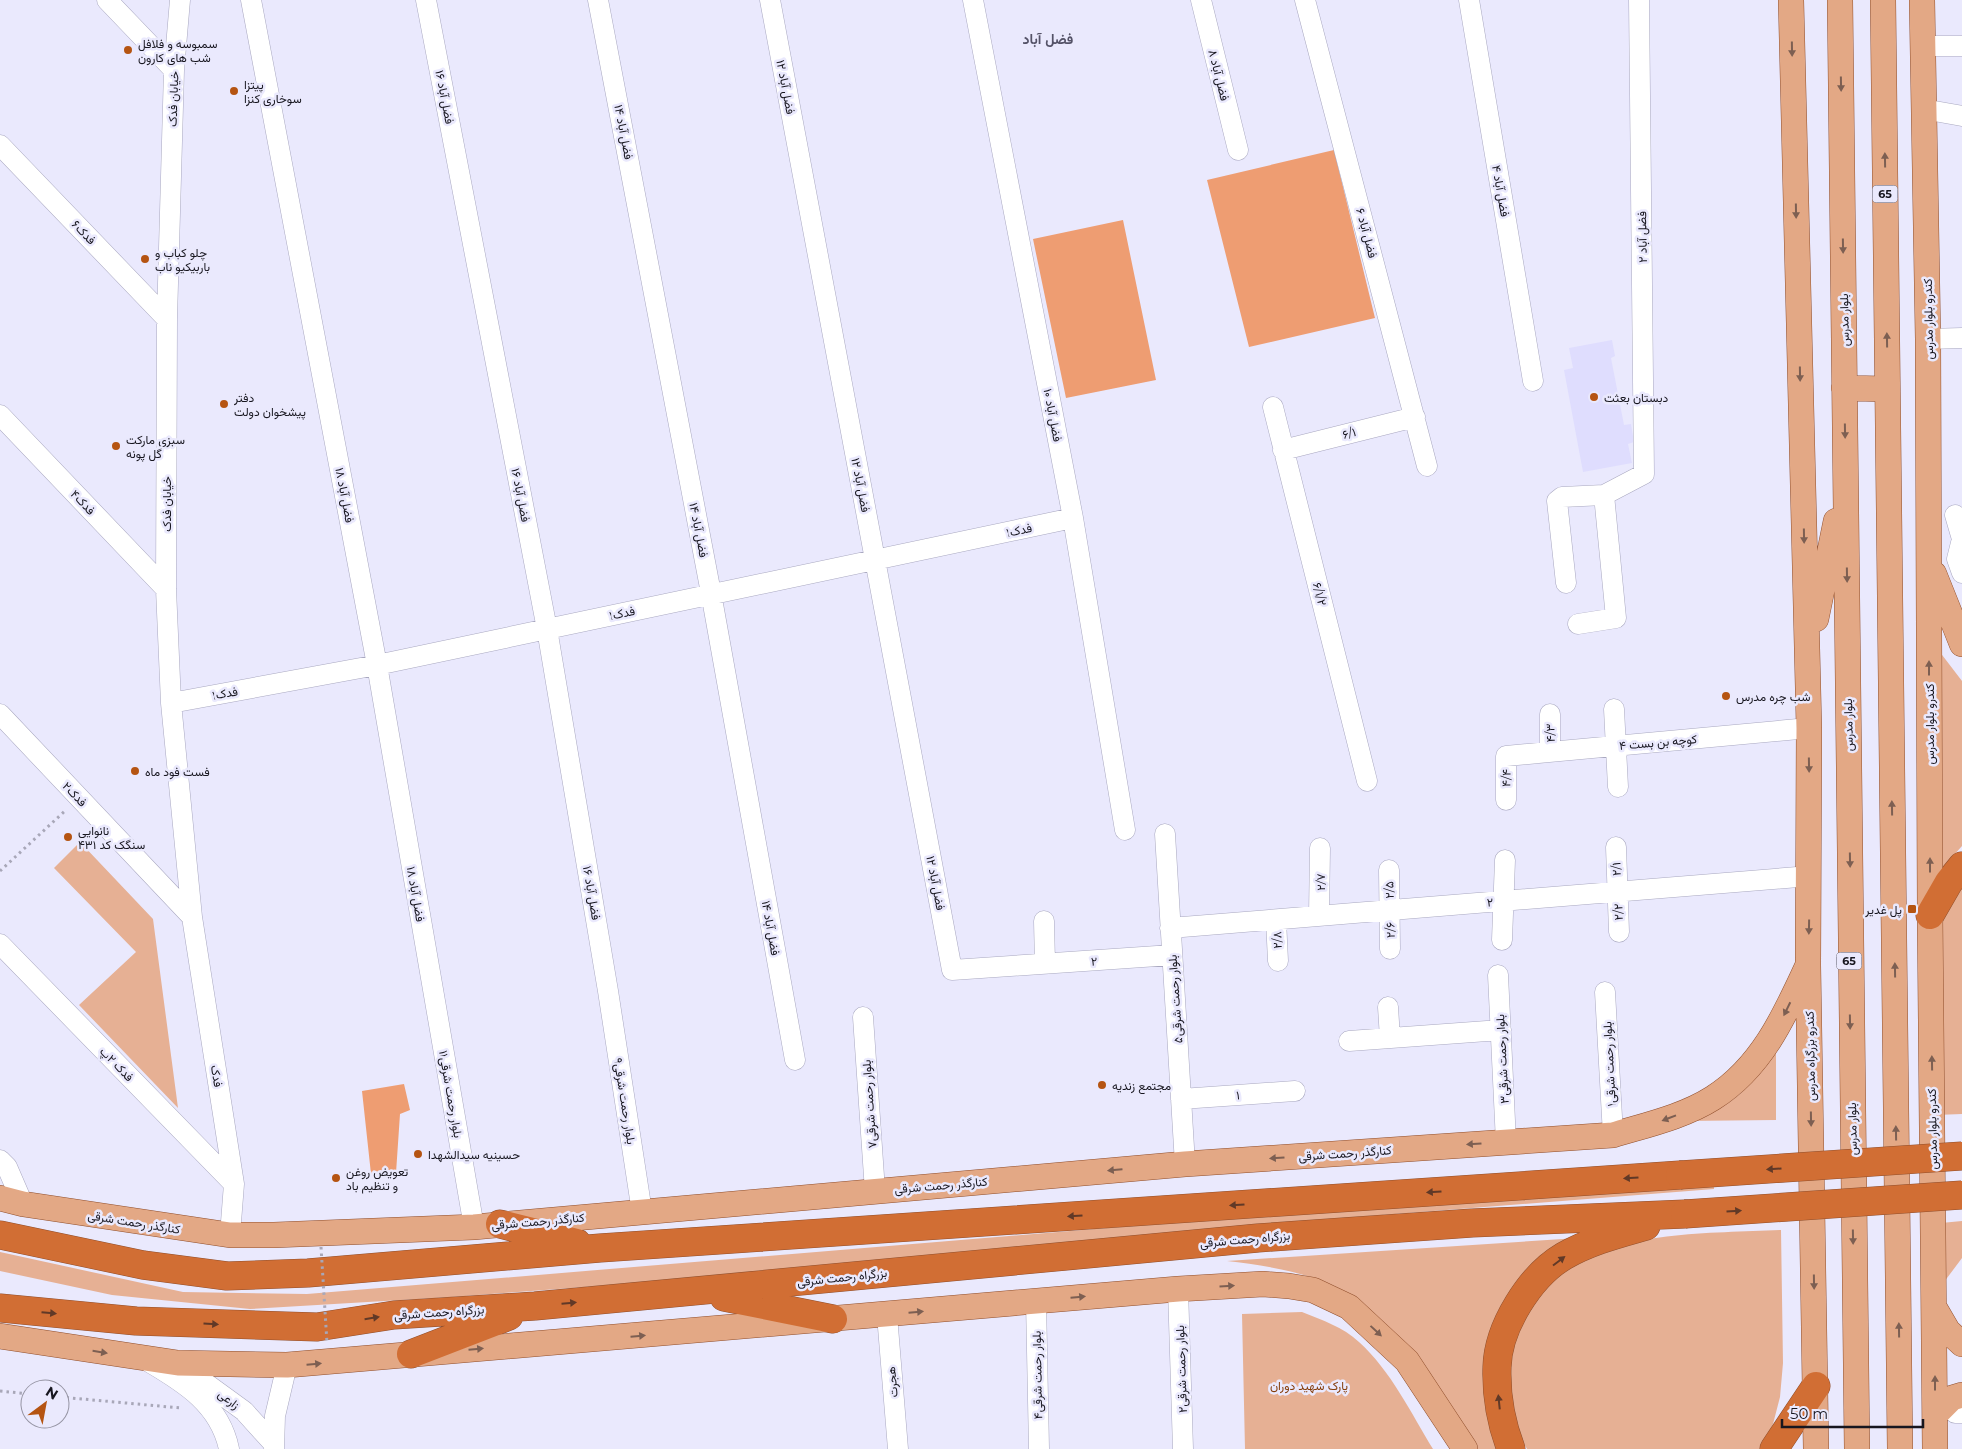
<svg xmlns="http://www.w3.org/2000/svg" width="1962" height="1449" font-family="Montserrat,Vazirmatn,sans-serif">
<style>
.built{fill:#dfddfe}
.green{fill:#e6b094}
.forest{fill:#ee9d72}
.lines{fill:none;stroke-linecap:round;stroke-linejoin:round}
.minor-casing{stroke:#a9a8c0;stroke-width:21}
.major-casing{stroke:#904f2d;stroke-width:26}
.highway-casing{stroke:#904f2d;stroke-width:29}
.path{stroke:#a8a7b8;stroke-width:3;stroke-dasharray:2.5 4;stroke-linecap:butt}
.minor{stroke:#fff;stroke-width:20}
.major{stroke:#e3a885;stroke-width:25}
.highway{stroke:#d16e34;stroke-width:28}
.highway-bridge-casing{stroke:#904f2d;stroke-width:29;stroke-linecap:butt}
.path-bridge{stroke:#a8a7b8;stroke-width:3;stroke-dasharray:2.5 4;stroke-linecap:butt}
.highway-bridge{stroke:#d16e34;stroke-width:28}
.oneway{fill:#7d5f52}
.oneway2{fill:#613927}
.poi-dot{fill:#b55412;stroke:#eae9fd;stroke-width:2}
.labels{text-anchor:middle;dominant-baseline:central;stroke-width:5;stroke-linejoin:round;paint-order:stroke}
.shield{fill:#eae9fd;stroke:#565562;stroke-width:1}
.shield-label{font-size:11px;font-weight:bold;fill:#17161f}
.poi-label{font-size:12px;fill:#17161f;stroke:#eae9fd;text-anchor:start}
.street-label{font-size:12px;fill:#17161f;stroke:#eae9fd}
.park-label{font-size:12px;fill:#843c0a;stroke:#eae9fd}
.neighbourhood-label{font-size:14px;font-weight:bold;fill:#545267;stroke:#eae9fd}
</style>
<rect width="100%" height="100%" fill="#eae9fd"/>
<!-- built -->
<path class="built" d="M 1612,340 L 1615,356 L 1611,358 L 1624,425 L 1631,424 L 1634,442 L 1628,444 L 1632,463 L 1583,472 L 1564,370 L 1573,368 L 1569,348 Z"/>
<!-- green -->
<path class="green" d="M 1936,647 L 1962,681 L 1962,846 L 1937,874 Z
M 80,842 L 153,919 L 178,1108 L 79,1005 L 136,952 L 54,868 Z
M 1962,884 L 1962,1114 L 1936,1115 L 1936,946 L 1944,916 Z
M 1776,1046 L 1776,1120 L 1684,1121 C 1739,1104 1745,1093 1776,1046 Z
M 1714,1181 L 1714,1189 L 1357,1217 L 809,1270 L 452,1297 L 250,1309 L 112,1295 L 0,1271 L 0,1252 L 183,1292 L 307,1294 L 1384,1205 Z
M 1962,1221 L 1962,1258 L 1944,1282 L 1941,1223 Z
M 1781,1230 L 1783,1363 L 1780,1397 L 1773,1424 L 1761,1449 L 1527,1449 C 1508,1414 1504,1377 1516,1339 C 1553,1226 1685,1235 1781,1230 Z
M 1578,1238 L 1517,1285 L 1501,1449 L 1476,1449 C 1440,1397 1408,1334 1354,1298 C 1318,1273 1269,1266 1227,1261 Z
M 1302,1312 C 1322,1320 1343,1327 1359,1342 C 1391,1371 1411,1413 1433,1449 L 1245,1449 L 1242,1314 Z"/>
<!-- forest -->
<path class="forest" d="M 1334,150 L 1375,318 L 1249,347 L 1207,180 Z
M 1123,220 L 1156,380 L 1066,398 L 1033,239 Z
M 404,1084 L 410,1110 L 400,1114 L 396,1173 L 371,1174 L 362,1091 Z"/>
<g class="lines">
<!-- minor casing -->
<g class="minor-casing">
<path id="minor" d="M 107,0 L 174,70
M 180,0 L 174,70 L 167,319 L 166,589 L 171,703 L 192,917 L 234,1184 L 230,1235
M 251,0 L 377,665 L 474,1227
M 426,0 L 547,629 L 608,991 L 642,1212
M 598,0 L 711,593 L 795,1060
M 770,0 L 952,970 L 1172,955
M 973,0 L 1073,518 L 1125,830
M 1201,0 L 1238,150
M 1305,0 L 1427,466
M 1469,0 L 1533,381
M 1922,46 L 1962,46
M 1923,109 L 1962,116
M 0,145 L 167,319
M 1928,339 L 1962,338
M 1273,407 L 1367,781
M 0,415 L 166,589
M 1283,450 L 1415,417
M 1955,515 L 1962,539 L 1957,559 L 1962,573
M 1566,583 L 1557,501 L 1562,497 L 1604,495 L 1644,474 L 1639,0
M 1578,624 L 1616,618 L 1604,495
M 171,703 L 377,665 L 1073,518
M 1614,709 L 1618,787
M 0,714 L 192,917
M 1550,714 L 1550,752
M 1506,800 L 1506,756 L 1809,728
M 1165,834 L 1185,1164
M 1616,847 L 1619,932
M 1389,870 L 1390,949
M 1319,916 L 1320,848
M 1276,920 L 1278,961
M 1044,921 L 1045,964
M 1170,928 L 1810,876
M 1502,940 L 1505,860
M 0,944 L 234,1184
M 1498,975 L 1506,1142
M 1605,992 L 1613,1135
M 1388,1007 L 1390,1038
M 863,1017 L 875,1191
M 1349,1041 L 1501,1030
M 1181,1099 L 1295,1091
M 0,1160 L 7,1167 L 23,1204
M 1178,1289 L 1183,1449
M 1036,1301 L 1039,1449
M 887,1315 L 898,1449
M 149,1362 C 185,1383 220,1405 229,1449
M 178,1363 L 244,1411 L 273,1443
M 1955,1413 L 1962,1413
M 274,1449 L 275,1416 L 287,1365"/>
</g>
<!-- major casing -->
<g class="major-casing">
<path id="major" d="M 1791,0 L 1809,728 L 1808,965 L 1816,1449
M 1840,0 L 1857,1449
M 1883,0 L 1900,1449
M 1922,0 L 1928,339 L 1930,915 L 1935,1449
M 1844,388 L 1887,389
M 1934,574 L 1962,644
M 1816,619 L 1836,521
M 0,1198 L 23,1204 L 230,1235 L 274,1235 L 474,1227 L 1185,1164 L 1613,1135 C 1646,1125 1683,1117 1713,1098 C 1762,1067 1785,1015 1808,965
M 1934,1307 L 1948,1331 L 1962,1344
M 0,1336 L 178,1363 L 287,1365 L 1178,1289 L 1263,1284 L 1289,1286 L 1313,1290 L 1349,1307 L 1407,1361 L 1465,1449
M 1935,1415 L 1952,1398 L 1962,1395"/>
</g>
<!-- highway casing -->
<g class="highway-casing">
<path id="highway" d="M 1930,915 L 1949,882 L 1962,866
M 500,1224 L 577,1243
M 0,1235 L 143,1265 L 227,1276 L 308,1273 L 600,1248 L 1680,1175
M 724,1297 L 833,1319
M 0,1308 L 136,1321 L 317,1327 L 394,1315 L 535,1306 L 1258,1238 L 1472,1223 L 1685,1214
M 411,1354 L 509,1316
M 1511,1449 C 1501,1423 1496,1396 1497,1367 C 1498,1327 1530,1276 1564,1256 C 1590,1241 1618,1234 1646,1226
M 1774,1449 L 1816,1386"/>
</g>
<!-- path -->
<path class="path" d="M 0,871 L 66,810
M 0,1391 L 30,1394
M 60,1397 L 181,1408"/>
<!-- minor -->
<use href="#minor" class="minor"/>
<!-- major -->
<use href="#major" class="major"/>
<!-- highway -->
<use href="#highway" class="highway"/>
<!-- highway-bridge casing -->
<g class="highway-bridge-casing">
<path id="highway-bridge" d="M 1680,1175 L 1962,1156
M 1685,1214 L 1962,1195"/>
</g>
<!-- path-bridge -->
<path class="path-bridge" d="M 321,1247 L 327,1343"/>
<!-- highway-bridge -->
<use href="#highway-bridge" class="highway-bridge"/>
</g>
<!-- one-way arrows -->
<defs><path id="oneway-solid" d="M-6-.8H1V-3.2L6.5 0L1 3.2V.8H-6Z" transform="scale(1.25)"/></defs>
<g class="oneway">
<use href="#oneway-solid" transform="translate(1792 49) rotate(89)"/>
<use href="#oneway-solid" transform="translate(1841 84) rotate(89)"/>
<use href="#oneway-solid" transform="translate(1885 160) rotate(-91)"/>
<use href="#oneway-solid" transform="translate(1796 211) rotate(89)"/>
<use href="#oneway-solid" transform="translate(1843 246) rotate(89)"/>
<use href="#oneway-solid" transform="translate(1887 340) rotate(-91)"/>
<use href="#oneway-solid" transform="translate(1800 374) rotate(89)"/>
<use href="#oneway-solid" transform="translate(1845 431) rotate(89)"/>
<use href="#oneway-solid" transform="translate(1804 536) rotate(89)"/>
<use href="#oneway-solid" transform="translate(1847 575) rotate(89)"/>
<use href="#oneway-solid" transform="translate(1929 668) rotate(-90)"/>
<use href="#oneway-solid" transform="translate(1809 765) rotate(89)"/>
<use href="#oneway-solid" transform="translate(1892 808) rotate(-91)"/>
<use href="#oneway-solid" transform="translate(1850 860) rotate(89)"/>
<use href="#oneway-solid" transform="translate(1930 865) rotate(-90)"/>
<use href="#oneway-solid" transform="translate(1809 927) rotate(91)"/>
<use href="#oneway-solid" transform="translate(1895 970) rotate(-91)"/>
<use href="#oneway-solid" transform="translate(1787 1009) rotate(116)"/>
<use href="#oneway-solid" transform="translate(1850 1022) rotate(89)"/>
<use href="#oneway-solid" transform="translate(1932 1063) rotate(-91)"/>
<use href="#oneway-solid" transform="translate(1669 1118) rotate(159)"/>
<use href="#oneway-solid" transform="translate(1811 1119) rotate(89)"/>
<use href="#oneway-solid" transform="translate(1896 1133) rotate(-91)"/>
<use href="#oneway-solid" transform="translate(1474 1144) rotate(176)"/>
<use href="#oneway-solid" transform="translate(1277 1158) rotate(176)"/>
<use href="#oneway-solid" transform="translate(1115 1170) rotate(175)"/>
<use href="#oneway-solid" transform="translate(1853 1237) rotate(89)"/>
<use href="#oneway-solid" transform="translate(1814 1282) rotate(89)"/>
<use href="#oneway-solid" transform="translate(1227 1286) rotate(-3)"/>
<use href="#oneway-solid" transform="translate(1078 1297) rotate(-5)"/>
<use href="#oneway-solid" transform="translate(916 1312) rotate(-5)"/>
<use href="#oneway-solid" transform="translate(1899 1330) rotate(-91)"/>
<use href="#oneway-solid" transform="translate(1376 1331) rotate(43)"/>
<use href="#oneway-solid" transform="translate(638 1336) rotate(-5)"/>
<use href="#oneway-solid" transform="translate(476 1349) rotate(-5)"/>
<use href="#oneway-solid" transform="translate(100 1352) rotate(9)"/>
<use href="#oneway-solid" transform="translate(314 1364) rotate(-5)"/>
<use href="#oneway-solid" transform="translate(1935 1383) rotate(-90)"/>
</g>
<g class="oneway2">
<use href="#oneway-solid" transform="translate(1774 1169) rotate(176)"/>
<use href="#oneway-solid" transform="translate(1631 1178) rotate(176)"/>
<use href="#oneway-solid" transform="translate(1434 1192) rotate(176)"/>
<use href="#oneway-solid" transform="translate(1237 1205) rotate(176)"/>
<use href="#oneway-solid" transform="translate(1734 1211) rotate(-4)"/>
<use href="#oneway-solid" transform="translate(1075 1216) rotate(176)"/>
<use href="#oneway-solid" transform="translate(1559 1261) rotate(-37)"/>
<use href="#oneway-solid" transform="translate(569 1303) rotate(-5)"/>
<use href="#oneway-solid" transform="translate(49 1313) rotate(5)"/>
<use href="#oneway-solid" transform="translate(372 1318) rotate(-9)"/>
<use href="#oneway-solid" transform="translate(211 1324) rotate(3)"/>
<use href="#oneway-solid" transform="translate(1499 1402) rotate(-96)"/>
</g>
<!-- markers -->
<g class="poi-dot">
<circle cx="128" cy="50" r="5"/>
<circle cx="234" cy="91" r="5"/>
<circle cx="145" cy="259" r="5"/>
<circle cx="1594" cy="397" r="5"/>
<circle cx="224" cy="404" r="5"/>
<circle cx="116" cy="446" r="5"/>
<circle cx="1726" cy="696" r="5"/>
<circle cx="135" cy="771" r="5"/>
<circle cx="68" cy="837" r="5"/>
<rect x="1907" y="904" width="10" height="10" rx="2.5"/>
<circle cx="1102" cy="1085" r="5"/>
<circle cx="418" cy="1154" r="5"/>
<circle cx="336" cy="1178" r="5"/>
</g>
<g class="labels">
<!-- shield labels -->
<g class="shield">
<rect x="1872.5" y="185.5" width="25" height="17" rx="4"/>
<rect x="1836.5" y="952.5" width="25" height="17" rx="4"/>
</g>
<g class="shield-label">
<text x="1885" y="194">65</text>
<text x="1849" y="961">65</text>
</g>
<!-- poi labels -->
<g class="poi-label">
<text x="138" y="43">سمبوسه و فلافل<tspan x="138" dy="14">شب های کارون</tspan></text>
<text x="244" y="84">پيتزا<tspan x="244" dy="14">سوخارى كنزا</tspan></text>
<text x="155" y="252">چلو کباب و<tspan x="155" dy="14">باربیکیو ناب</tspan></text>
<text x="234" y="397">دفتر<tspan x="234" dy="14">پیشخوان دولت</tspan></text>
<text x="1604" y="397">دبستان بعثت</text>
<text x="126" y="439">سبزی مارکت<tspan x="126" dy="14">گل پونه</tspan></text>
<text x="1736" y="696">شب چره مدرس</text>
<text x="145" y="771">فست فود ماه</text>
<text x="78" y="830">نانوایی<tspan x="78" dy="14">سنگک کد ۴۳۱</tspan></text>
<text x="1902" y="909" text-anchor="end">پل غدیر</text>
<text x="1112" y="1085">مجتمع زندیه</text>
<text x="428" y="1154">حسینیه سیدالشهدا</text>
<text x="346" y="1171">تعویض روغن<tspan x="346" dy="14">و تنظیم باد</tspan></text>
</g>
<!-- street labels -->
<g class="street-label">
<text transform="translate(1219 75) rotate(76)">فضل آباد ۸</text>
<text transform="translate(786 87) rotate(79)">فضل آباد ۱۲</text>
<text transform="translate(445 97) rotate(79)">فضل آباد ۱۶</text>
<text transform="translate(173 99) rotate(-88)">خیابان فدک</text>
<text transform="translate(624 132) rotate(79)">فضل آباد ۱۴</text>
<text transform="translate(1501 191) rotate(80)">فضل آباد ۴</text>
<text transform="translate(84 232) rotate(46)">فدک۶</text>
<text transform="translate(1367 233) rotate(75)">فضل آباد ۶</text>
<text transform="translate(1642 237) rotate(-91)">فضل آباد ۲</text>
<text transform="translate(1928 319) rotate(-91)">کندرو بلوار مدرس</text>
<text transform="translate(1844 320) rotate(-91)">بلوار مدرس</text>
<text transform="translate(1053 415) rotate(79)">فضل آباد ۱۰</text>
<text transform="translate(1349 433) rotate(-14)">۶/۱</text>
<text transform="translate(861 485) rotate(79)">فضل آباد ۱۲</text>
<text transform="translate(345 495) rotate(79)">فضل آباد ۱۸</text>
<text transform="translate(521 495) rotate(79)">فضل آباد ۱۶</text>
<text transform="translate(83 502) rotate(46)">فدک۴</text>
<text transform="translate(166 504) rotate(-90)">خیابان فدک</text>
<text transform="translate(699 530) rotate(79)">فضل آباد ۱۴</text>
<text transform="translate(1019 530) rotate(-12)">فدک۱</text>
<text transform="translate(1320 594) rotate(76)">۶/۱/۲</text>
<text transform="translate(622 613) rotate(-12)">فدک۱</text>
<text transform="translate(225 693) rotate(-10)">فدک۱</text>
<text transform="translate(1929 724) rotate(-90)">کندرو بلوار مدرس</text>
<text transform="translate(1848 725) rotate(-91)">بلوار مدرس</text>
<text transform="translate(1550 733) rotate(-91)">۴/۳</text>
<text transform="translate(1658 742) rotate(-5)">کوچه بن بست ۴</text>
<text transform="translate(1506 778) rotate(-89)">۴/۴</text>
<text transform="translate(75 794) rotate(46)">فدک۲</text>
<text transform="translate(1616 869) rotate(-92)">۲/۱</text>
<text transform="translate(1320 882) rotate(-90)">۲/۷</text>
<text transform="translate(936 883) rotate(79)">فضل آباد ۱۲</text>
<text transform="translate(1389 890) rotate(-91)">۲/۵</text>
<text transform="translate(592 893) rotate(80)">فضل آباد ۱۶</text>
<text transform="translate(416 894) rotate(80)">فضل آباد ۱۸</text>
<text transform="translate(1490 902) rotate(-5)">۲</text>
<text transform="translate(1618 912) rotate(-92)">۲/۲</text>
<text transform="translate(771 928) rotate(80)">فضل آباد ۱۴</text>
<text transform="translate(1390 930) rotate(-91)">۲/۶</text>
<text transform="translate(1277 940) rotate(-92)">۲/۸</text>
<text transform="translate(1094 961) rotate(-4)">۲</text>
<text transform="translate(1175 999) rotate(-94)">۵بلوار رحمت شرقی</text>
<text transform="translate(1810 1056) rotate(-91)">کندرو بزرگراه مدرس</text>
<text transform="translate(1502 1059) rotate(-93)">بلوار رحمت شرقی۳</text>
<text transform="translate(117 1064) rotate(46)">فدک ۲پ</text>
<text transform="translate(1609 1064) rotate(-93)">بلوار رحمت شرقی۱</text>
<text transform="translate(217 1076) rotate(81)">فدک</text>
<text transform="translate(451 1094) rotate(80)">بلوار رحمت شرقی۱۱</text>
<text transform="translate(1238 1095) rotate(-4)">۱</text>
<text transform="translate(625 1101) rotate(81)">بلوار رحمت شرقی۹</text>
<text transform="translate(869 1104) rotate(-94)">بلوار رحمت شرقی۷</text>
<text transform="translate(1852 1129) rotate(-91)">بلوار مدرس</text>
<text transform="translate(1932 1129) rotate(-91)">کندرو بلوار مدرس</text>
<text transform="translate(1345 1153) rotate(-4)">کنارگذر رحمت شرقی</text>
<text transform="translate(941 1185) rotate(-5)">کنارگذر رحمت شرقی</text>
<text transform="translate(538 1221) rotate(-5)">کنارگذر رحمت شرقی</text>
<text transform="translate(134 1222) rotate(9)">کنارگذر رحمت شرقی</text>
<text transform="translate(1245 1239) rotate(-5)">بزرگراه رحمت شرقی</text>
<text transform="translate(842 1277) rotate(-6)">بزرگراه رحمت شرقی</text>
<text transform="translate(439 1312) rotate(-4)">بزرگراه رحمت شرقی</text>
<text transform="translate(1181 1369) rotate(-92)">بلوار رحمت شرقی۲</text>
<text transform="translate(1037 1375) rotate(-91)">بلوار رحمت شرقی۴</text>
<text transform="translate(892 1382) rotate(-95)">هجرت</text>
<text transform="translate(229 1399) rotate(38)">زارعی</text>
</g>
<!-- park labels -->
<g class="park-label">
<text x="1309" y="1385">پارک شهید دوران</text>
</g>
<!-- neighbourhood labels -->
<g class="neighbourhood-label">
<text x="1048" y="39">فضل آباد</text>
</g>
</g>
<!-- north arrow -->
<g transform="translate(45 1404) rotate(32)"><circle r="24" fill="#eae9fd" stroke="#9695a4"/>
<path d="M0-4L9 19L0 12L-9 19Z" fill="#b55412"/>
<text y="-8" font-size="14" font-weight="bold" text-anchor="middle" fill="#17161f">N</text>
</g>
<!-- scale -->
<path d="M1782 1419v8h141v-8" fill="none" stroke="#17161f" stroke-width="2.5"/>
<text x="1790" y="1419" font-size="15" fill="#17161f" stroke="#eae9fd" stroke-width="4" paint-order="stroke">50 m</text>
</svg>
